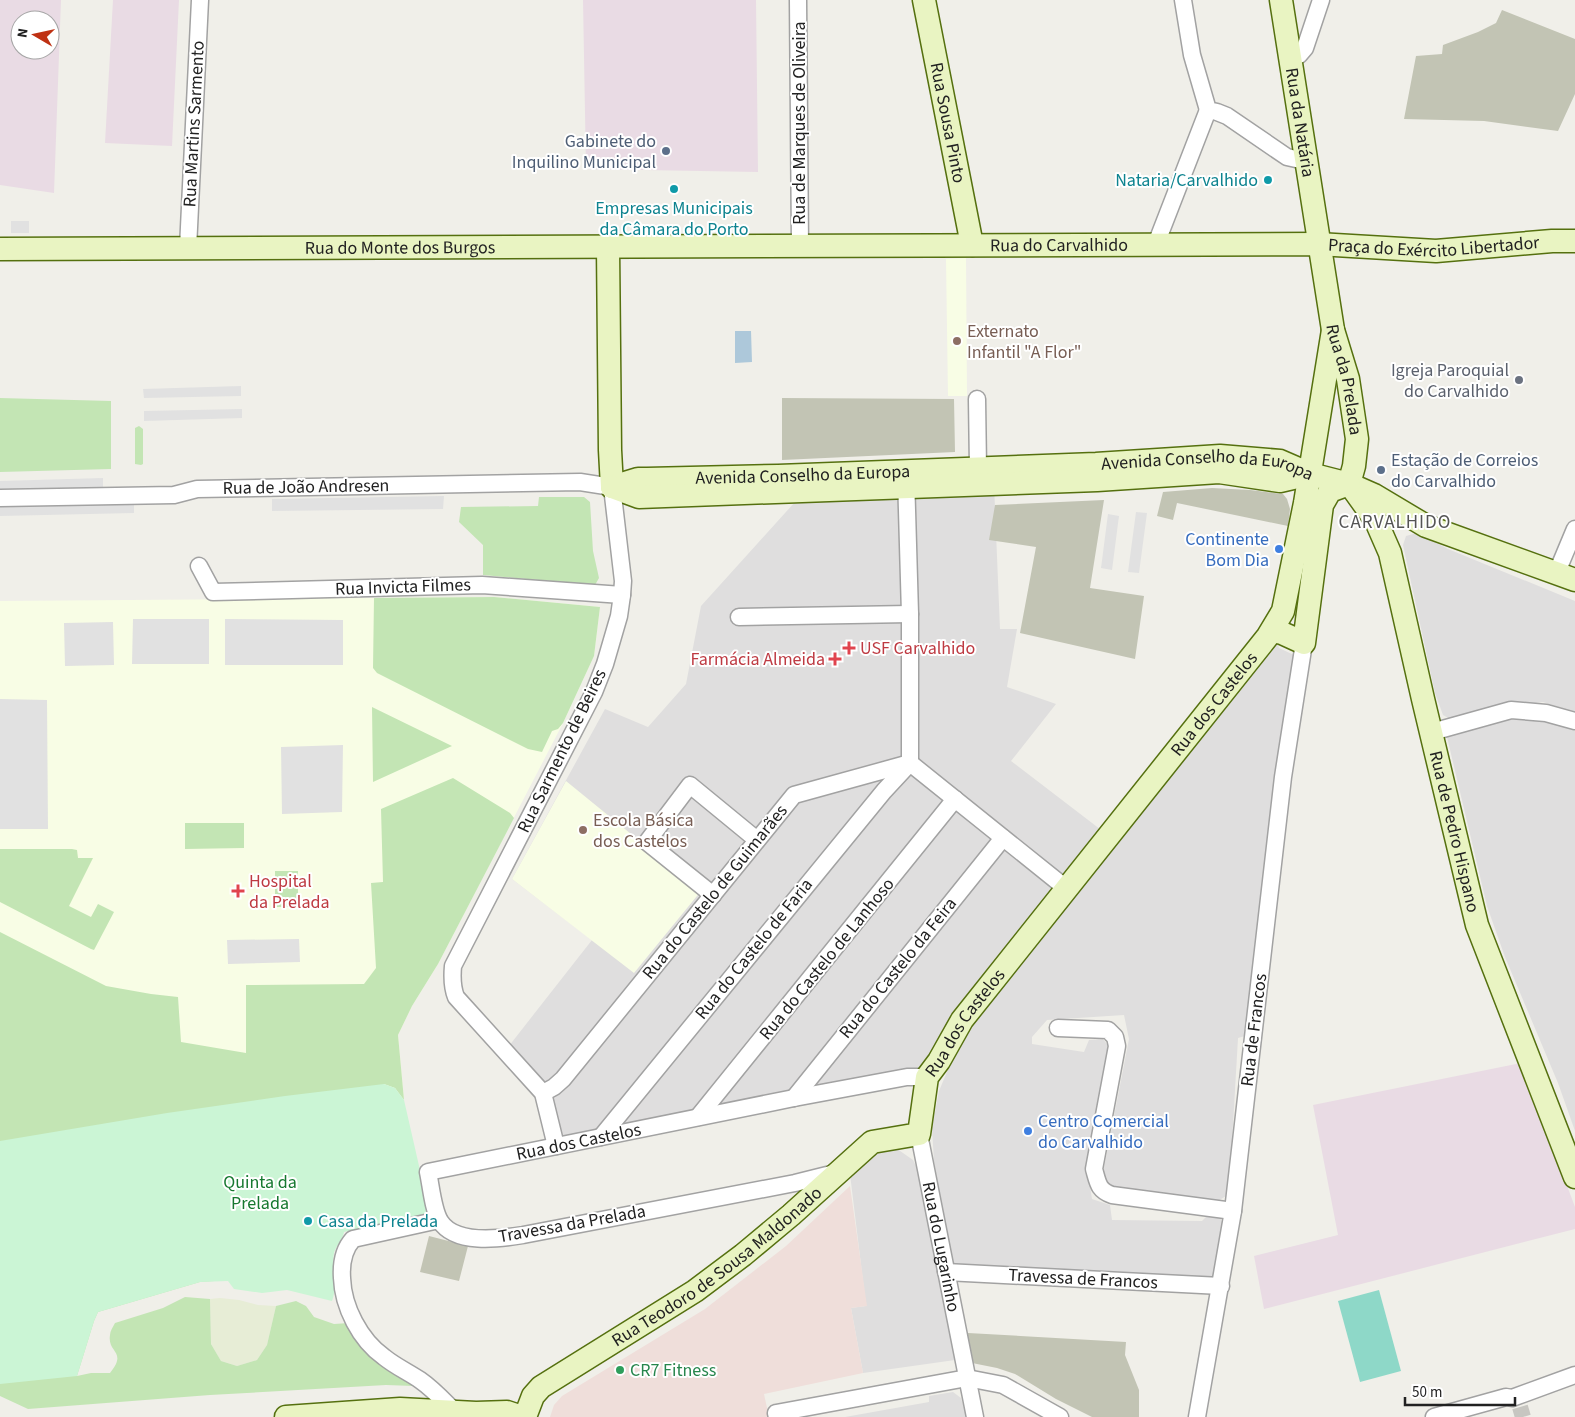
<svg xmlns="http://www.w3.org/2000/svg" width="1575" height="1417" font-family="'Source Sans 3',sans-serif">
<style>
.residential{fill:#dfdede}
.commercial{fill:#efdeda}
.industrial{fill:#e9dbe4;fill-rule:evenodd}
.education{fill:#f8fde5}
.construction{fill:#c2c4b4}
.farmland{fill:#e7edd6}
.grass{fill:#c3e5b4}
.park{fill:#cbf5d5}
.pitch{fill:#8ed8c8}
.parking{fill:#e1e1e1}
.water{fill:#adc8da}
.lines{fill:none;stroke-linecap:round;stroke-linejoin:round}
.street-tunnel{stroke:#c7c6c1;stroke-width:16;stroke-dasharray:16 8;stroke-linecap:butt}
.street-casing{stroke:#a2a2a2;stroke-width:19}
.secondary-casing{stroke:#55700f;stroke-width:25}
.street{stroke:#fff;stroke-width:16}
.secondary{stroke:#e9f4c2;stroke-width:22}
.service-dot{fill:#5c6f8a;stroke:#fff;stroke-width:2}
.culture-dot{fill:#0f9aa8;stroke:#fff;stroke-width:2}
.education-dot{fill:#8d6e63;stroke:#fff;stroke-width:2}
.worship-dot{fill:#6b7280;stroke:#fff;stroke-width:2}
.shop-dot{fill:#3f7fe0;stroke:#fff;stroke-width:2}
.health-dot{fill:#e0444e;stroke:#fff;stroke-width:2}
.leisure-dot{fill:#2e9e5b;stroke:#fff;stroke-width:2}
.labels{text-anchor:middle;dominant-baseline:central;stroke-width:4;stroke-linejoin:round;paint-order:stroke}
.street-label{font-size:18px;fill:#212121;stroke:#fff}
.service-label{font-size:18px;fill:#4e5e75;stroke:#fff;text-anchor:end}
.culture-label{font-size:18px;fill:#0d838f;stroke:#fff;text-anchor:end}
.education-label{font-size:18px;fill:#785e54;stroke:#fff;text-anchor:start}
.worship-label{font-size:18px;fill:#5b616d;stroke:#fff;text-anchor:end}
.shop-label{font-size:18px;fill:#366cbe;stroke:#fff;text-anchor:end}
.health-label{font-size:18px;fill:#be3a42;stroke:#fff;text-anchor:start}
.park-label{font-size:18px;fill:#16782f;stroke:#fff}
.leisure-label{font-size:18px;fill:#27864d;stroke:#fff;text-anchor:start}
.neighbourhood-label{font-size:19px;letter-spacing:1px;fill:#545454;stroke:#fff}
</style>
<rect width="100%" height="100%" fill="#f0efe9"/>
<!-- residential -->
<path class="residential" d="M 994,484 L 1000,629 L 1017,629 L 1007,687 L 1056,704 L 1011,761 L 1109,836 L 927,1077 L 556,1146 L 542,1093 L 505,1051 L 592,940 L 512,879 L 605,709 L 648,727 L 686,684 L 701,606 L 804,492 Z
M 1417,533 L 1448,549 L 1575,601 L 1575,712 L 1543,702 L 1504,707 L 1450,719 L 1443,715 L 1435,693 L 1403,545 L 1406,536 Z
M 1277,643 L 1279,648 L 1294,655 L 1293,677 L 1245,1036 L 1238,1038 L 1229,1194 L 1218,1201 L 1113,1188 L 1102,1178 L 1129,1039 L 1124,1015 L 1047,1020 L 1032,1037 L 1032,1044 L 1084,1052 L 1089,1040 L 1103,1039 L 1110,1048 L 1088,1174 L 1092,1199 L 1110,1205 L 1112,1220 L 1202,1221 L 1210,1213 L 1220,1217 L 1224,1227 L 1213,1283 L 949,1267 L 946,1228 L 934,1161 L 932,1128 L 939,1091 L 952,1060 L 970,1026 Z
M 1537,718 L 1575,731 L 1575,1131 L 1558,1083 L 1505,957 L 1487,906 L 1447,737 L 1489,724 L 1513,719 Z
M 893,1146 L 913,1160 L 918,1170 L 955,1360 L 863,1373 L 851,1308 L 866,1306 L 850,1174 L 874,1147 Z
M 953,1392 L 961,1398 L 967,1417 L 845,1417 L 929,1402 L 929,1396 Z"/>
<!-- commercial -->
<path class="commercial" d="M 850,1186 L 867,1306 L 851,1308 L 863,1373 L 764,1394 L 769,1417 L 550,1417 L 554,1405 L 562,1396 L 705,1309 L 786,1246 Z"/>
<!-- industrial -->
<path class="industrial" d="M 0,0 L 61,0 L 54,193 L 0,185 ZM 20,20 L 50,20 L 50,50 L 20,50 Z
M 113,0 L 179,0 L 172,146 L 105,143 Z
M 583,0 L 756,0 L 758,172 L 586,169 Z
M 1521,1063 L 1575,1207 L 1575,1229 L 1264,1309 L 1254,1256 L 1338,1235 L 1313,1105 Z"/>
<!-- education -->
<path class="education" d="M 966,258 L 967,396 L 948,396 L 946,259 Z
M 494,597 L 600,607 L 594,656 L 563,723 L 438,964 L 412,1006 L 398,1035 L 404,1100 L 395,1088 L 0,1141 L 0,601 Z
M 566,781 L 701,891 L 634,973 L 512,879 Z"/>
<!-- construction -->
<path class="construction" d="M 1502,10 L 1575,39 L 1575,94 L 1558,131 L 1484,121 L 1404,119 L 1416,56 L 1442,54 L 1443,45 L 1478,32 L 1496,23 Z
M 782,398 L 954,399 L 955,452 L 782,460 Z
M 1212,488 L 1250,490 L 1283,494 L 1287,499 L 1290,509 L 1288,526 L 1177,503 L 1173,520 L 1157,516 L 1163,492 Z
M 1104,500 L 1090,588 L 1144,596 L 1135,659 L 1020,633 L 1036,547 L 989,540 L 995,505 Z
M 429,1236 L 468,1246 L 459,1281 L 420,1272 Z
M 968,1333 L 1126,1342 L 1125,1355 L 1139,1390 L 1139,1417 L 1092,1417 L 1056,1399 L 1015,1374 L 997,1368 L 972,1363 L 968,1343 Z"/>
<!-- farmland -->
<path class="farmland" d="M 220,1298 L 239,1300 L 258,1305 L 276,1306 L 267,1345 L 257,1360 L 237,1366 L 221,1361 L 211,1344 L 210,1299 Z"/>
<!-- grass -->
<path class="grass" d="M 0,398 L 111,401 L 111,469 L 0,472 Z
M 139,426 L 143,429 L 143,464 L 141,465 L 135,464 L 135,428 Z
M 539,497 L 584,497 L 590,502 L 593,551 L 599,578 L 595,585 L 483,575 L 483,545 L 459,522 L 461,507 L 538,506 Z
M 494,597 L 600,607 L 594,656 L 563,723 L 558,729 L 552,731 L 542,752 L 528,749 L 377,673 L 373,668 L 374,598 Z
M 372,707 L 452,746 L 373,782 Z
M 453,778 L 510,813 L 514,818 L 438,964 L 412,1006 L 398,1035 L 404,1100 L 395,1088 L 384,1084 L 214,1281 L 200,1282 L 98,1312 L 94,1321 L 77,1376 L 91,1373 L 110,1373 C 128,1351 107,1353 110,1335 C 110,1331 113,1327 115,1323 L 163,1308 L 185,1297 L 210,1299 L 211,1344 L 221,1361 L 237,1366 L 257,1360 L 267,1345 L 276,1306 L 296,1301 L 306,1306 L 314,1317 L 334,1324 L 349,1323 L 360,1342 L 385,1368 L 414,1386 L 386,1385 L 210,1395 L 28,1409 L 0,1396 L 0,932 L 106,986 L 151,994 L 178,997 L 181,1042 L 246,1053 L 246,985 L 364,984 L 376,968 L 371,883 L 383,882 L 381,809 Z
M 185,823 L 244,823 L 244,848 L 185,849 Z
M 0,849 L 72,849 L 77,850 L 78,858 L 93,858 L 69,906 L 91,917 L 98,904 L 114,912 L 94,950 L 91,949 L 0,902 Z
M 275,871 L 298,871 L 298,907 L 275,907 Z"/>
<!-- park -->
<path class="park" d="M 384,1084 L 395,1088 L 404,1100 L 430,1214 L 344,1232 C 343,1240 336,1245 334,1253 C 331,1269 338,1285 332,1301 L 287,1290 L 262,1293 L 234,1289 L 228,1281 L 200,1282 L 98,1312 L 94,1321 L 77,1376 L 0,1384 L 0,1141 L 167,1113 L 285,1096 Z"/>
<!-- pitch -->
<path class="pitch" d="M 1379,1290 L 1401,1371 L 1360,1382 L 1338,1301 Z"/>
<!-- parking -->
<path class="parking" d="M 11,221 L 29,221 L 29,233 L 11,233 Z
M 241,386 L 241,396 L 144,398 L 143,389 Z
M 242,409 L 242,418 L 144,421 L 144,411 Z
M 103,478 L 103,489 L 0,491 L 0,481 Z
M 444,496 L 443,509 L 272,511 L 272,499 Z
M 134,504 L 134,513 L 0,516 L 0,506 Z
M 1136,512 L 1147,513 L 1139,573 L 1128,572 Z
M 1108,514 L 1119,516 L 1112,570 L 1101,568 Z
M 133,619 L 209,619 L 209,664 L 132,664 Z
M 225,619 L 343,620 L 343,665 L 225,665 Z
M 113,622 L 114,665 L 65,666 L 64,623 Z
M 0,699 L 47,700 L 48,829 L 0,829 Z
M 343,745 L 342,812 L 282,814 L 281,747 Z
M 299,939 L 300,962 L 228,964 L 227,940 Z"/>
<!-- water -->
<path class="water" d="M 735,331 L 751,331 L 752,362 L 735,363 Z"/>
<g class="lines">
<!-- street-tunnel -->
<path class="street-tunnel" d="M 1520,1407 L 1523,1417"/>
<!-- street casing -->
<g class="street-casing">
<g id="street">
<path d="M 798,0 L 800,245"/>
<path d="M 1183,0 L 1192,55 L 1208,110 L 1217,112 L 1227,116 L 1287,157 L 1296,159 L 1305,159"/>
<path d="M 1289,57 L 1299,55 L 1305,48 L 1321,0"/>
<path d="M 1156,244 L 1208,110"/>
<path d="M 188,248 L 200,0"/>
<path d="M 977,399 L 978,468"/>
<path d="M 906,476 L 910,614 L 910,763"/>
<path d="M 0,498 L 174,495 L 197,489 L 580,482 L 612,487 L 623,581 L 622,595 L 619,616 L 605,664 L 594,692 L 453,966 C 452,977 452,987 456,997 L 543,1093 L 556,1146"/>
<path d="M 199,566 L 213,592 L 482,585 L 622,595"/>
<path d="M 1557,572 L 1575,529"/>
<path d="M 739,617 L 910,614"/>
<path d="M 1432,732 L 1511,710 L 1546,713 L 1575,721"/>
<path d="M 910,763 L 1067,889"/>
<path d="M 713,895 L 647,842 L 690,785 L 757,840"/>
<path d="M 1058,1028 L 1108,1030 L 1115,1037 L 1117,1046 L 1094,1169 C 1098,1183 1098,1190 1112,1195 L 1233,1211"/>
<path d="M 543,1093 L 554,1087 L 563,1079 L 794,795 L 910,763"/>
<path d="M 794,1098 L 1003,838"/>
<path d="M 698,1117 L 955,799"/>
<path id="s1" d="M 919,1134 L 975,1417"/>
<path d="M 601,1137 L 884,791 L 910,763"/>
<path id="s2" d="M 835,1173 L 795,1183 L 523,1235 C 499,1239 455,1245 440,1221 C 433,1210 431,1186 428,1172 L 794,1098 L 907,1077 L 927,1077"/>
<path d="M 439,1220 L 353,1239 C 343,1250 341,1263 342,1278 C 343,1307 360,1340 384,1357 C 395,1366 408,1372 420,1380 C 433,1389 443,1400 454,1411"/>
<path d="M 946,1272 L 1221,1286"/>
<path d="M 777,1417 L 776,1413 L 967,1378 L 1003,1385 L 1060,1417"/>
<path d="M 1197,1417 L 1233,1211 L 1283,777 L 1304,643"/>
<path d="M 1434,1417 L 1506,1397 L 1512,1398 L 1575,1375"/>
</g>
</g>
<!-- secondary casing -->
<g class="secondary-casing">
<g id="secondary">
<path id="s3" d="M 924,0 L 972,245"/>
<path id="s4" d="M 1281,0 L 1333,330 L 1348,379 L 1357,439 L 1354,466 L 1349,484"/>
<path d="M 608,248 L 610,450 L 612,487"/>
<path id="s5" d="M 0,249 L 1318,244 L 1436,251 L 1552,241 L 1575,241"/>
<path id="s6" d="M 1351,486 L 1376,521 L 1390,553 L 1423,699 L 1477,925 L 1575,1177"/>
<path id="s7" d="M 612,487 L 638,479 L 647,479 L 778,476 L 1096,464 L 1220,456 L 1280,461 L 1310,474 L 1349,484 L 1374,495 L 1426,526 L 1575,580"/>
<path d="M 612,487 L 639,497 L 1097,480 L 1219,472 L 1280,481 L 1310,474"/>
<path d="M 1272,631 L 1282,633 L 1304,643 L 1322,505 L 1330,491 L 1349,484"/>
<path d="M 286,1417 L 400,1409 L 476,1413 L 507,1412 L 522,1417"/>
<path id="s8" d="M 525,1417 L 533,1396 L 541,1387 L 695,1291 L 743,1255 L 791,1215 L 872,1142 L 919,1134 L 927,1077 L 939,1061 L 962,1020 L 1268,636 L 1283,611 L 1305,503 L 1333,330"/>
</g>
</g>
<!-- street -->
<use href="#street" class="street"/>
<!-- secondary -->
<use href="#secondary" class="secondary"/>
</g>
<!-- markers -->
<g class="service-dot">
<circle cx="666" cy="151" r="5"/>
<circle cx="1381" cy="470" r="5"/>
</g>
<g class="culture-dot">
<circle cx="1268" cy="180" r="5"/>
<circle cx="674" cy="189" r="5"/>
<circle cx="308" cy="1221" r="5"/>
</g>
<g class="education-dot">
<circle cx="957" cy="341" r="5"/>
<circle cx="583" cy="830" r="5"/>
</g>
<circle class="worship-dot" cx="1519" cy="380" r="5"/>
<g class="shop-dot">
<circle cx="1279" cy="549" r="5"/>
<circle cx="1028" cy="1131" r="5"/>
</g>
<g class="health-dot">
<path d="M846.5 640.5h5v5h5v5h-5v5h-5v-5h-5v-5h5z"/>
<path d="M832.5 651.5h5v5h5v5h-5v5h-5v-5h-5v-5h5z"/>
<path d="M235.5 883.5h5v5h5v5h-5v5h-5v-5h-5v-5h5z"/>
</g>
<circle class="leisure-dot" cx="620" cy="1370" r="5"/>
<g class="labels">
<!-- street labels -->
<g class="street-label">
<text stroke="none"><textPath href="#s3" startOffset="125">Rua Sousa Pinto</textPath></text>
<text stroke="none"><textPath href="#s4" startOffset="124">Rua da Natária</textPath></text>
<text transform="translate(799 123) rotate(-90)">Rua de Marques de Oliveira</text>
<text transform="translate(194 124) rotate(-87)">Rua Martins Sarmento</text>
<text stroke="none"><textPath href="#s5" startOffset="1434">Praça do Exército Libertador</textPath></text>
<text stroke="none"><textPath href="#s5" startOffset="1059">Rua do Carvalhido</textPath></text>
<text stroke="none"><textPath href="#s5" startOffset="400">Rua do Monte dos Burgos</textPath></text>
<text stroke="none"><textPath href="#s4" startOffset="385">Rua da Prelada</textPath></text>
<text stroke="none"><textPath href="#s7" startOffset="598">Avenida Conselho da Europa</textPath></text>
<text stroke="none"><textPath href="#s7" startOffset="192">Avenida Conselho da Europa</textPath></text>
<text transform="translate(306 487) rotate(-1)">Rua de João Andresen</text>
<text transform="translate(403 587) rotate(-2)">Rua Invicta Filmes</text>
<text stroke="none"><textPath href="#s8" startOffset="1024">Rua dos Castelos</textPath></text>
<text transform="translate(562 751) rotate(-64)">Rua Sarmento de Beires</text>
<text stroke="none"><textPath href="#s6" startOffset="364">Rua de Pedro Hispano</textPath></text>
<text transform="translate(715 892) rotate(-51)">Rua do Castelo de Guimarães</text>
<text transform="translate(754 949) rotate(-51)">Rua do Castelo de Faria</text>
<text transform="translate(827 959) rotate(-51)">Rua do Castelo de Lanhoso</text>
<text transform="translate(898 968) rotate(-51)">Rua do Castelo da Feira</text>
<text stroke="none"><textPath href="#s8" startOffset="619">Rua dos Castelos</textPath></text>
<text transform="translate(1254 1030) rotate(-83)">Rua de Francos</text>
<text stroke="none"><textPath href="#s2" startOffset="611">Rua dos Castelos</textPath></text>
<text transform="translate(572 1224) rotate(-10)">Travessa da Prelada</text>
<text stroke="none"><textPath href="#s1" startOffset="115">Rua do Lugarinho</textPath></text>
<text stroke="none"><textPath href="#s8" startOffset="248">Rua Teodoro de Sousa Maldonado</textPath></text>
<text transform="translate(1083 1279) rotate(3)">Travessa de Francos</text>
</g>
<!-- service labels -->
<g class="service-label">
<text x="656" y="141">Gabinete do<tspan x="656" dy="21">Inquilino Municipal</tspan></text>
<text x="1391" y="460" text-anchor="start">Estação de Correios<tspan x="1391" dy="21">do Carvalhido</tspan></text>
</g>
<!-- culture labels -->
<g class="culture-label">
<text x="1258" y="180">Nataria/Carvalhido</text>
<text x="674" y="208" text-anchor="middle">Empresas Municipais<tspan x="674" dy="21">da Câmara do Porto</tspan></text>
<text x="318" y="1221" text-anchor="start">Casa da Prelada</text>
</g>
<!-- education labels -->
<g class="education-label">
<text x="967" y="331">Externato<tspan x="967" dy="21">Infantil "A Flor"</tspan></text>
<text x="593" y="820">Escola Básica<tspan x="593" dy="21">dos Castelos</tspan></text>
</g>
<!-- worship labels -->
<g class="worship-label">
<text x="1509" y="370">Igreja Paroquial<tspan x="1509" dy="21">do Carvalhido</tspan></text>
</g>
<!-- shop labels -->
<g class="shop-label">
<text x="1269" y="539">Continente<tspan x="1269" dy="21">Bom Dia</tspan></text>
<text x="1038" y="1121" text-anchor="start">Centro Comercial<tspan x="1038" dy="21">do Carvalhido</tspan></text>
</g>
<!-- health labels -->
<g class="health-label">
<text x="860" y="648">USF Carvalhido</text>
<text x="825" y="659" text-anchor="end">Farmácia Almeida</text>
<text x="249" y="881">Hospital<tspan x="249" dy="21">da Prelada</tspan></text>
</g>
<!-- park labels -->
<g class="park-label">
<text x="260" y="1182">Quinta da<tspan x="260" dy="21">Prelada</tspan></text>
</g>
<!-- leisure labels -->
<g class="leisure-label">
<text x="630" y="1370">CR7 Fitness</text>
</g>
<!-- neighbourhood labels -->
<g class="neighbourhood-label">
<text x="1395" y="522">CARVALHIDO</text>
</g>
</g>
<!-- north arrow -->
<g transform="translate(35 35) rotate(279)"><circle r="24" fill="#ffffff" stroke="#a6a6a6"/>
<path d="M0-4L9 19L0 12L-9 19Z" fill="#bf3113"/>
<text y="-8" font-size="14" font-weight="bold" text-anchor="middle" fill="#212121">N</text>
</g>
<!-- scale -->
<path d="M1405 1397v8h110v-8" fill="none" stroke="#212121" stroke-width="2.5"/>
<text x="1412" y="1397" font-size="15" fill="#212121" stroke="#ffffff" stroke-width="4" paint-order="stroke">50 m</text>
</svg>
